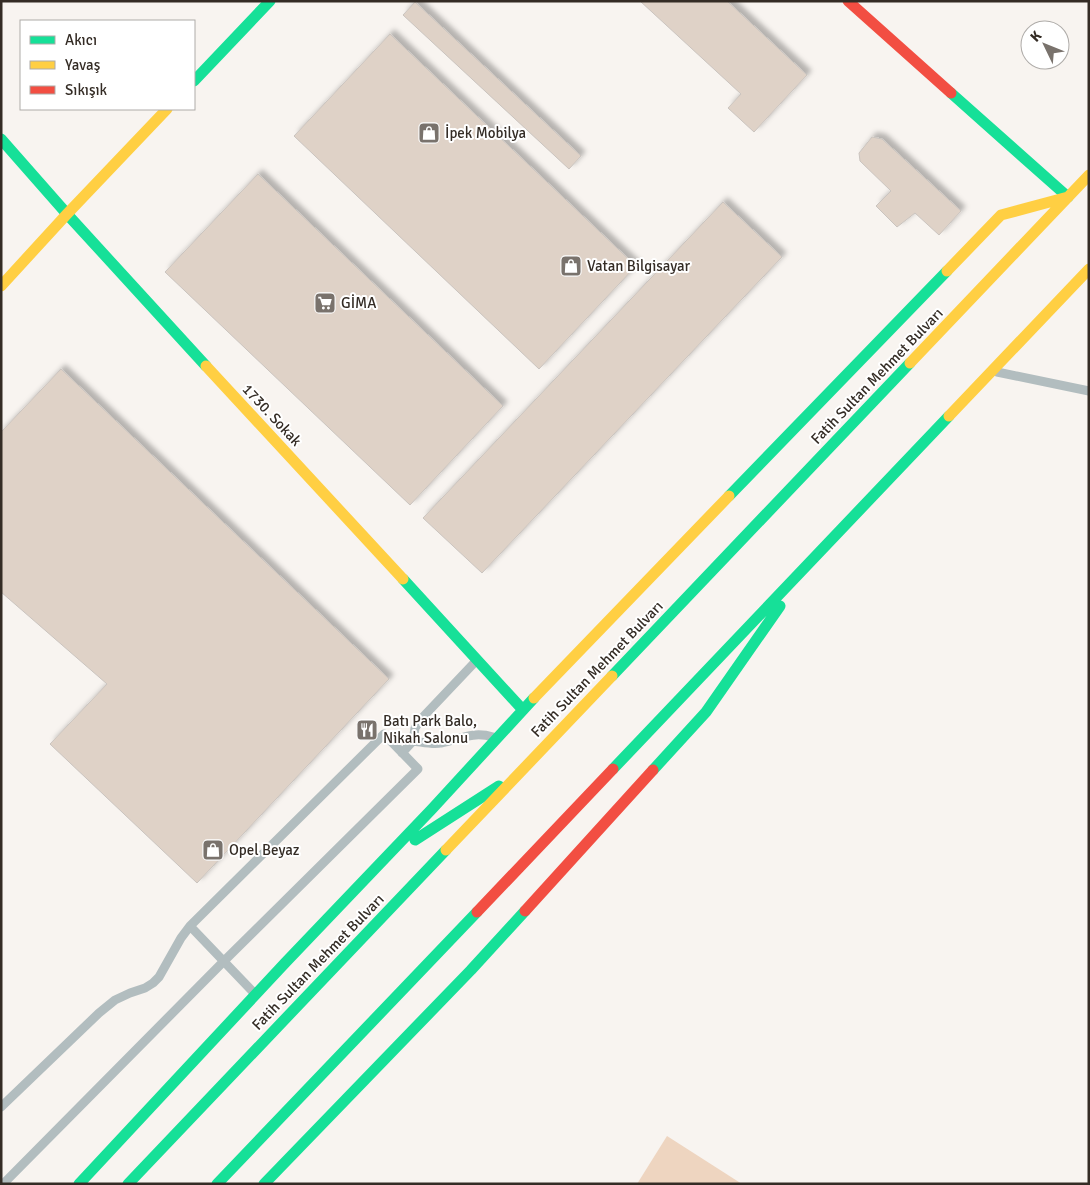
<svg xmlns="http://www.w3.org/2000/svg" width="1090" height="1185" font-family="Signika,sans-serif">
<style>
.green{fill:#eed5c0}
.building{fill:#dfd2c7;stroke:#cac4bf;filter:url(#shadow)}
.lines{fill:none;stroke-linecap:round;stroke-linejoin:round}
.lane{stroke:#b2bdbf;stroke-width:9}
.fast{stroke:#16e098;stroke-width:11}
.slow{stroke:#ffcf43;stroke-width:11}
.jam{stroke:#f24e42;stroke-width:11}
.labels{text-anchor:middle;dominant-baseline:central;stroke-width:4;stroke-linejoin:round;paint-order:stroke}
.poi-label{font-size:15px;fill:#342c25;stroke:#fff;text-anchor:start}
.street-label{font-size:15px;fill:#342c25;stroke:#fff}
</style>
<defs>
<filter id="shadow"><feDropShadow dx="4.5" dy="-4.5" stdDeviation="2.5" flood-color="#0004"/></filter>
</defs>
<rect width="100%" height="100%" fill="#f8f4f0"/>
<!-- green -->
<path class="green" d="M 667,1136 L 742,1184 L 637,1184 Z"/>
<!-- building -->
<path class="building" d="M 640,1 L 727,1 L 807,75 L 754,132 L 728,108 L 741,94 Z
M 415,2 L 581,156 L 569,169 L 403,15 Z
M 390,34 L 636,266 L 539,369 L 294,136 Z
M 872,137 L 882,139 L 961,211 L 939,235 L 915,213 L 897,227 L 876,206 L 891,191 L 860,161 L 859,153 Z
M 258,174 L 503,406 L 410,505 L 165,272 Z
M 723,202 L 782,257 L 482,573 L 423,518 Z
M 61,369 L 389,679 L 197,883 L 50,744 L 107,684 L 1,592 L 1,432 Z"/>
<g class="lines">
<!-- lane -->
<path class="lane" d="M 997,372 L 1089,391
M 413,741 C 422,742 433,745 441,743 C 460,739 473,731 493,737
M 402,753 L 413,741 L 415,728 L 422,718 L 476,661
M 190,926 L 254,993
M 1,1107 L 99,1013 L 115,1000 L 130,993 L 145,988 L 153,983 L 159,977 L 181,938 L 190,926 L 384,734 L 418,769 L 224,961 L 3,1184"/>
<!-- fast -->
<path class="fast" d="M 194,81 L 270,1
M 951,93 L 1068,197
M 1,139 L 67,214 L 206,366
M 729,496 L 947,271
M 403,579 L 523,710
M 612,676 L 910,363
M 613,769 L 949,416
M 653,770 L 706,712 L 780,606
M 415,840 L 499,786
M 79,1184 L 285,963 L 432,809 L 534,698
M 128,1184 L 446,850
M 217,1184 L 477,912
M 264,1184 L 471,970 L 525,911"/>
<!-- slow -->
<path class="slow" d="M 947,271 L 1001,215 L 1068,197
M 1,286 L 67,214 L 167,109
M 910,363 L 1089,175
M 206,366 L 403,579
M 949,416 L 1089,269
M 534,698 L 729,496
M 446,850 L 612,676"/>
<!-- jam -->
<path class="jam" d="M 848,1 L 951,93
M 525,911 L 653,770
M 477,912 L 613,769"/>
</g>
<!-- icons -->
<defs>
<g id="shop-square" transform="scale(1.125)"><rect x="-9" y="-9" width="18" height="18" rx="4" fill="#79726c" stroke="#fff"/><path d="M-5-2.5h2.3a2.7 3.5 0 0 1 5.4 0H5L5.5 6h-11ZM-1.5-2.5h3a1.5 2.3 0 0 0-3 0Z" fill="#fff"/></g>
<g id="supermarket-square" transform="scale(1.125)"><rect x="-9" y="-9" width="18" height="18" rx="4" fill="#79726c" stroke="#fff"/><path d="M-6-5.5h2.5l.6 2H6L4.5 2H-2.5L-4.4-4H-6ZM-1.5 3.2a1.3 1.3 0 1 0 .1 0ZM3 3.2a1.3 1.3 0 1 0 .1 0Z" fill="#fff"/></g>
<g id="restaurant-square" transform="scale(1.125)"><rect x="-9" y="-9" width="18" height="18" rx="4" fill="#79726c" stroke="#fff"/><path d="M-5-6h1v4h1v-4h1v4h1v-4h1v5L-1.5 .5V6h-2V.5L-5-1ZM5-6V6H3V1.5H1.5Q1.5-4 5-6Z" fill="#fff"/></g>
</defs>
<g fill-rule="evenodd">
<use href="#shop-square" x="429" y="133"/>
<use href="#shop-square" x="571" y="266"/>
<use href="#supermarket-square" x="325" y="303"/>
<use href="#restaurant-square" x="367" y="730"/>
<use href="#shop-square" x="213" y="850"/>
</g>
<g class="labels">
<!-- poi labels -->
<g class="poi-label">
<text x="445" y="133">İpek Mobilya</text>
<text x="587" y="266">Vatan Bilgisayar</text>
<text x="341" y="303">GİMA</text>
<text x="383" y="721">Batı Park Balo,<tspan x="383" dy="17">Nikah Salonu</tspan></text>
<text x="229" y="850">Opel Beyaz</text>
</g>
<!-- street labels -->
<g class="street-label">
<text transform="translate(877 376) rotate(-46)">Fatih Sultan Mehmet Bulvarı</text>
<text transform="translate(272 415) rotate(47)">1730. Sokak</text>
<text transform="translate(597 669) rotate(-46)">Fatih Sultan Mehmet Bulvarı</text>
<text transform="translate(318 962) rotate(-46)">Fatih Sultan Mehmet Bulvarı</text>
</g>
</g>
<!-- border -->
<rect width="1090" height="1185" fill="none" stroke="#342c25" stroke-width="5"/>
<!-- legend -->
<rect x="20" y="20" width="175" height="90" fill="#ffffff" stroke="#aeaba8"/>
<rect x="30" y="36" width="25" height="8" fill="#16e098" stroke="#aeaba8"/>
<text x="65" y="45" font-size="15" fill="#342c25">Akıcı</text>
<rect x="30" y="61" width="25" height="8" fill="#ffcf43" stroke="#aeaba8"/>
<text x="65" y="70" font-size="15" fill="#342c25">Yavaş</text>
<rect x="30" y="86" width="25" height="8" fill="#f24e42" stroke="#aeaba8"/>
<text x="65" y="95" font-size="15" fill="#342c25">Sıkışık</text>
<!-- north arrow -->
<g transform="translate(1045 45) rotate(313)"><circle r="24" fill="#ffffff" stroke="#aeaba8"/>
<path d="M0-4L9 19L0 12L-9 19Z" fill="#79726c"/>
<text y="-8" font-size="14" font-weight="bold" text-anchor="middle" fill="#342c25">K</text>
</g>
</svg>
